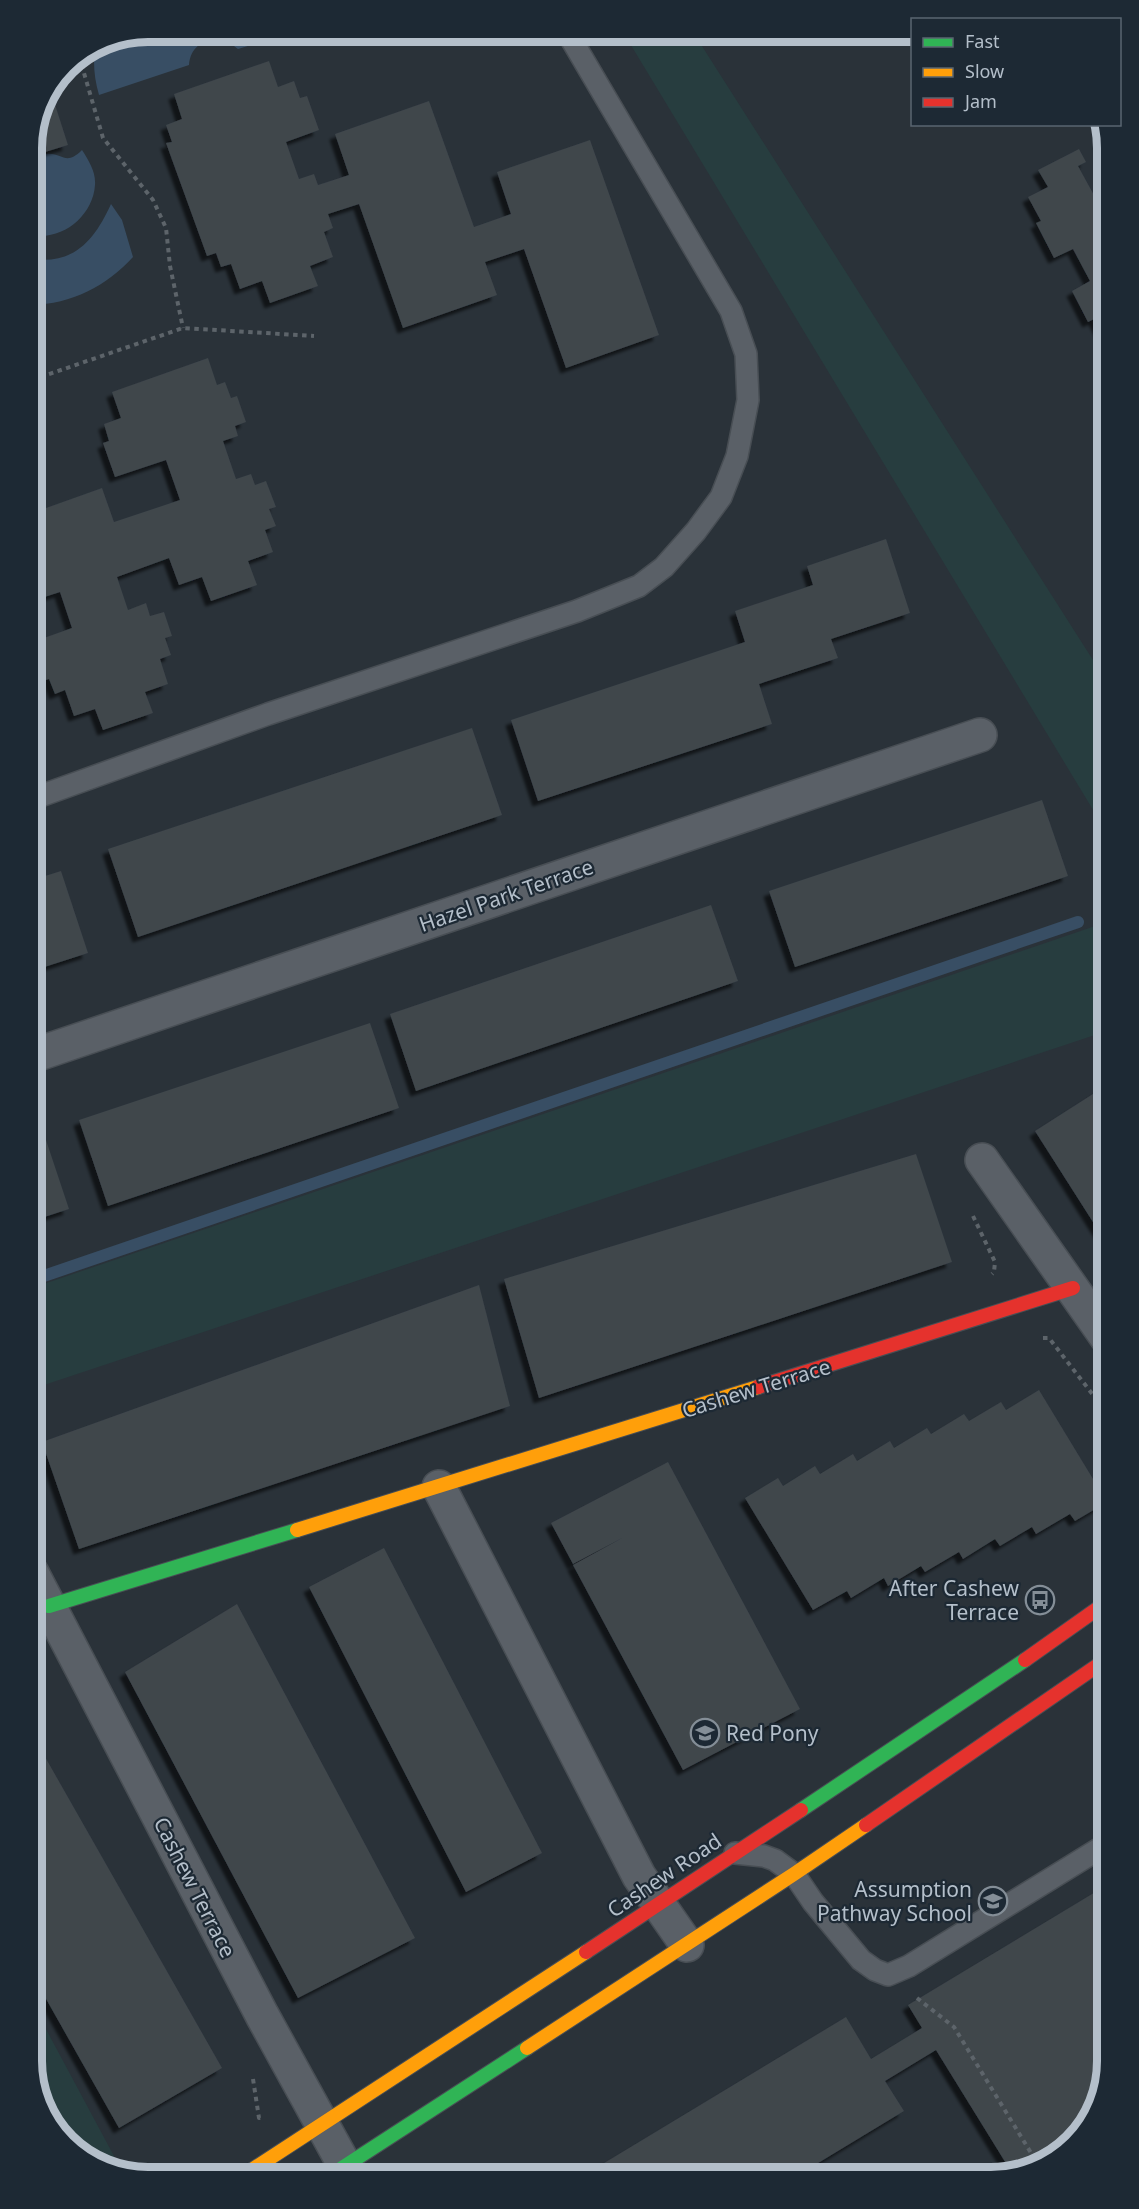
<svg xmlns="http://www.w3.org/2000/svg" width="1139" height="2209" font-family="'Noto Sans',sans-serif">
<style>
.green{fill:#273d3f}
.water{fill:#384e64}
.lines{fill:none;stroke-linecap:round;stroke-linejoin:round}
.stream{stroke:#384e64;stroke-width:12}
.building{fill:#3f464c;filter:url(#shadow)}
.lane-casing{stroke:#484e54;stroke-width:24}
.street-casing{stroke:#484e54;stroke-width:36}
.fast-casing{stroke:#484e54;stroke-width:16}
.slow-casing{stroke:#484e54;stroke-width:16}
.jam-casing{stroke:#484e54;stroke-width:16}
.path{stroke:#5d646a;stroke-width:4;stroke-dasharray:4.5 4.5;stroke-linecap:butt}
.lane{stroke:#5a6067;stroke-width:21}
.street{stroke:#5a6067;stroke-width:33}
.fast{stroke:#30b455;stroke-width:14}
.slow{stroke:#ff9f0a;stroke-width:14}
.jam{stroke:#e5322d;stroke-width:14}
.labels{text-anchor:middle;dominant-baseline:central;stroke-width:4.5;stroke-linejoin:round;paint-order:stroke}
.street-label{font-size:21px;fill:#b4bfca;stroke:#1d2934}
.poi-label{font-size:21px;fill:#b4bfca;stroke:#1d2934;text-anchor:end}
.rim{fill:none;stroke:#b4bfca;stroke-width:8}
</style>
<defs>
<filter id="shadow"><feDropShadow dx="-5.5" dy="5.5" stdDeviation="1.5" flood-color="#0009"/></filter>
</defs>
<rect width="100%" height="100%" fill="#2a3239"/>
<!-- green -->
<path class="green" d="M 623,32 L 693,32 L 1107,682 L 1107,833 Z
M 1107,922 L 1107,1031 L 32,1389 L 32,1288 Z
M 32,2003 L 122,2171 L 83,2158 L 40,2106 L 32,2061 Z"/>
<!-- water -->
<path class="water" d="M 147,32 L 293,32 L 238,49 C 220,33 191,38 189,65 L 99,95 C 94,78 93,63 95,45 L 103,40 Z
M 82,150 C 89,161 96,172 95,185 C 93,216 62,241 32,235 L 32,159 C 36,157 42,154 46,154 C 63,152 65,167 82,150 Z
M 111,204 L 122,220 L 133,257 C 107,286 71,304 32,305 L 32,259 C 75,265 95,239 111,204 Z"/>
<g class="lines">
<!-- stream -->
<path class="stream" d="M 32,1280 L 1078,922"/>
</g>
<!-- building -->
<path class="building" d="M 269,61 L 278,87 L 294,81 L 300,98 L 307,96 L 319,130 L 286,142 L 299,179 L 314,174 L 318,185 L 349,175 L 335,134 L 429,101 L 474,227 L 511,214 L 497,172 L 590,140 L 659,335 L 566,368 L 524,249 L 485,262 L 497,295 L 403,328 L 359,204 L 328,214 L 333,228 L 324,232 L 333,257 L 310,266 L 318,286 L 270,303 L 262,281 L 240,289 L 231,264 L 221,267 L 216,253 L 207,256 L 166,143 L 172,142 L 166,125 L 182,119 L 174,94 Z
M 50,89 L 68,145 L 32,156 L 32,140 L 40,103 Z
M 1079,149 L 1086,162 L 1078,166 L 1106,217 L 1107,217 L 1107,344 L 1094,319 L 1088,322 L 1072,291 L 1090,281 L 1073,249 L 1054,258 L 1036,223 L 1041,221 L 1028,197 L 1048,187 L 1038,170 Z
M 208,358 L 217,385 L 225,382 L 231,398 L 237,396 L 246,422 L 235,426 L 238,436 L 223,441 L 236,479 L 251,474 L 255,485 L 266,481 L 276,507 L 269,509 L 276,526 L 265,530 L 273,552 L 248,561 L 257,585 L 211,601 L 202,577 L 179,585 L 169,558 L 117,577 L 128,610 L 146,603 L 150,616 L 164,612 L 172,636 L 165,638 L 171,655 L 160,659 L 168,684 L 145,692 L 153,713 L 103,730 L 95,709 L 74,716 L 65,690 L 55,694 L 49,679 L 42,681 L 33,655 L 45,651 L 41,639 L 72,628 L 60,592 L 32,601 L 32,513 L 102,488 L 114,522 L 180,500 L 166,460 L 115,477 L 103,443 L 109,441 L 104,424 L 121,418 L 112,392 Z
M 886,539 L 910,613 L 831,639 L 838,658 L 759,684 L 772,724 L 538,801 L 511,720 L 745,642 L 735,611 L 813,585 L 807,566 Z
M 472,728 L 502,815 L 138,937 L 108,849 Z
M 1042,800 L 1068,876 L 795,967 L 769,891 Z
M 61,871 L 88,953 L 32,971 L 32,880 Z
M 711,905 L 738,981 L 416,1091 L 390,1014 Z
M 370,1023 L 399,1108 L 108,1206 L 79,1120 Z
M 1107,1085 L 1107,1244 L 1035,1131 Z
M 43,1131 L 69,1209 L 32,1221 L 32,1134 Z
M 916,1154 L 952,1262 L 539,1398 L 504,1279 Z
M 479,1285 L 510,1406 L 79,1549 L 42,1442 Z
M 1039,1390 L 1107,1502 L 1075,1521 L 1070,1514 L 1036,1534 L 1032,1527 L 1000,1546 L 995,1539 L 963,1559 L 959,1552 L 925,1572 L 921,1566 L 888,1586 L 884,1578 L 851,1598 L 847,1591 L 813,1610 L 745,1498 L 778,1478 L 783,1486 L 815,1466 L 820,1474 L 853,1454 L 857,1461 L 890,1441 L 894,1448 L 927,1428 L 931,1434 L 964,1414 L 969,1421 L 1001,1402 L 1006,1410 Z
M 668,1462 L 800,1709 L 683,1770 L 573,1565 L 624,1537 L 573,1564 L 551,1523 Z
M 384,1548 L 542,1853 L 466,1892 L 309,1587 Z
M 237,1604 L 415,1938 L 298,1998 L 125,1672 Z
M 32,1734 L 222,2068 L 119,2128 L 32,1974 Z
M 1107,1885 L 1107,2062 L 1088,2126 L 1036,2169 L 1012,2173 L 936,2050 L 885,2081 L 904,2111 L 795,2177 L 581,2177 L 846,2017 L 871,2059 L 922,2028 L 908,2005 Z"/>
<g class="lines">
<!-- lane casing -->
<g class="lane-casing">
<path id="lane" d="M 32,799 L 268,714 L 577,611 L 639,586 L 664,567 L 696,531 L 721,497 L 737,456 L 748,400 L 746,354 L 731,311 L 567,32
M 735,1853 L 764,1856 L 775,1860 L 794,1874 L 813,1902 L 861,1960 L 875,1970 L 888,1975 L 909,1966 L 1107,1844"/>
</g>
<!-- street casing -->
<g class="street-casing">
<path id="street" d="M 32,1056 L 980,735
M 982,1160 L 1107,1338
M 439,1487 L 639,1876 L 687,1945
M 32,1573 L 262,2015 L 345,2166"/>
</g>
<!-- fast casing -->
<g class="fast-casing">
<path id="fast" d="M 49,1606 L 297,1530
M 801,1810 L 1025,1660
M 328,2177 L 527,2048"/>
</g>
<!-- slow casing -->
<g class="slow-casing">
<path id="slow" d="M 297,1530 L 758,1387
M 527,2048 L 794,1874 L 866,1825
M 241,2177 L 586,1952"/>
</g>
<!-- jam casing -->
<g class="jam-casing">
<path id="jam" d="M 758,1387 L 1073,1288
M 1025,1660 L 1107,1602
M 866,1825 L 1107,1659
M 586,1952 L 801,1810"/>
</g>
<!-- path -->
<path class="path" d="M 79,56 L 103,138 L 153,200 L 166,228 L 170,266 L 183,328
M 32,380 L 183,328 L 314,336
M 973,1216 L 995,1262 L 994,1272 L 992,1274
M 1043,1338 L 1049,1338 L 1107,1413
M 917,1998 L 954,2027 L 1039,2166
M 253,2079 L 259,2118 L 262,2117"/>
<!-- lane -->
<use href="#lane" class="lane"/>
<!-- street -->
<use href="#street" class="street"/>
<!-- fast -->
<use href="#fast" class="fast"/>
<!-- slow -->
<use href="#slow" class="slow"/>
<!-- jam -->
<use href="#jam" class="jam"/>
</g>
<!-- icons -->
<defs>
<g id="bus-ring" transform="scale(1.5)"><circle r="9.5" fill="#1d2934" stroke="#848e97" stroke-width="1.5"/><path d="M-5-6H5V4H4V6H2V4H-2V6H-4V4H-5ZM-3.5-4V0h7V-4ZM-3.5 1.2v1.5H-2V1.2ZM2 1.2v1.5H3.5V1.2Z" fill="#848e97"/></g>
<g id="school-ring" transform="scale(1.5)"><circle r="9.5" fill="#1d2934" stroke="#848e97" stroke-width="1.5"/><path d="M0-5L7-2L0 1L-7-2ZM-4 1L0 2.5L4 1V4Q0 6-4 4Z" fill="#848e97"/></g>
</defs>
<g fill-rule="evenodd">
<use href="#bus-ring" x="1040" y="1600"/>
<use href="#school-ring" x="705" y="1733"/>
<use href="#school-ring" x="993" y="1901"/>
</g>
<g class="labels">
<!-- street labels -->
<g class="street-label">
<text transform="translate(506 895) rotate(-19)">Hazel Park Terrace</text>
<text transform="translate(756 1388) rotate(-17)">Cashew Terrace</text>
<text transform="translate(664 1875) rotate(-34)">Cashew Road</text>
<text transform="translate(195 1887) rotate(63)">Cashew Terrace</text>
</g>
<!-- poi labels -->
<g class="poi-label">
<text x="1019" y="1588">After Cashew<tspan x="1019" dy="24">Terrace</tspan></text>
<text x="726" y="1733" text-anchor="start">Red Pony</text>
<text x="972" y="1889">Assumption<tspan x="972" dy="24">Pathway School</tspan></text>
</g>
</g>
<!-- crop -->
<path d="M0 0H1139V2209H0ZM148 42H991A106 106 0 0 1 1097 148V2061A106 106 0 0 1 991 2167H148A106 106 0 0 1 42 2061V148A106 106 0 0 1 148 42Z" fill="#1d2934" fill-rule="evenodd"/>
<path class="rim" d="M148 42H991A106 106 0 0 1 1097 148V2061A106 106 0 0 1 991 2167H148A106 106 0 0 1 42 2061V148A106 106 0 0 1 148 42Z"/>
<!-- legend -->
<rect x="911" y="18" width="210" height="108" fill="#1d2934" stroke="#596570" stroke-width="1.5"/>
<rect x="923" y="38" width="30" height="9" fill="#30b455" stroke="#596570" stroke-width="1.5"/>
<text x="965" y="48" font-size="18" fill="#b4bfca">Fast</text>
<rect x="923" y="68" width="30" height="9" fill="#ff9f0a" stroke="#596570" stroke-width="1.5"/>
<text x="965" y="78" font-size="18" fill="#b4bfca">Slow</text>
<rect x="923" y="98" width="30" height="9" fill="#e5322d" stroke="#596570" stroke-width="1.5"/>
<text x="965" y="108" font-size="18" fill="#b4bfca">Jam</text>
</svg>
